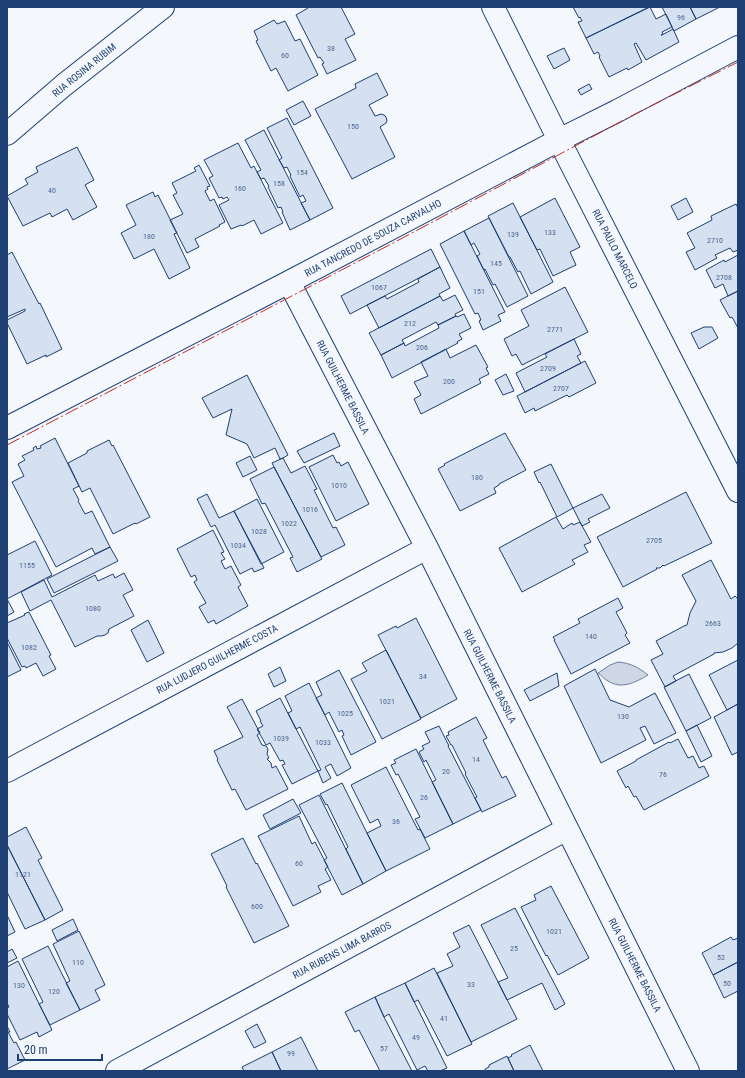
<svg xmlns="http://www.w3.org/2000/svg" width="745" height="1078" font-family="'Roboto Condensed',sans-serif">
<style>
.water{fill:#cfd7e4;stroke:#687fa3}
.building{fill:#d5e0f0;stroke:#1d3f73}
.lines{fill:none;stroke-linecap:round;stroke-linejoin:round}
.street-casing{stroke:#1d3f73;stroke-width:24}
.street{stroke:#f4f7fb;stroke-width:22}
.power{stroke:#c62828;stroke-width:1;stroke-dasharray:14 3 2 3;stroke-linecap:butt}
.labels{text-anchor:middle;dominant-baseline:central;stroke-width:3;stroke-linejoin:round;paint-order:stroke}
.number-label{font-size:8px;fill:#4b6792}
.street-label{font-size:10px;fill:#1d3f73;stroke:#f4f7fb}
</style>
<rect width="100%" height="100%" fill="#f4f7fb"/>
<!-- water -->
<path class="water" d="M 618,662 C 630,663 638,667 648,675 C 636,682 622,690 608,681 C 604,679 601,675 598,673 L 610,665 Z"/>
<!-- building -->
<path class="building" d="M 309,7 L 341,7 L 355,34 L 345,39 L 356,60 L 327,74 L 322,64 L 324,63 L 320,57 L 318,58 L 296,15 L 308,8 Z
M 573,7 L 649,7 L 586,38 L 578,22 L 582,21 L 580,17 L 579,18 Z
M 650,7 L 656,19 L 666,14 L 672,27 L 662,32 L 663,34 L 661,35 L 662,35 L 673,29 L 679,42 L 646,60 L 636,43 L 634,44 L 642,62 L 628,70 L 627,68 L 609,77 L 599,57 L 600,56 L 598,52 L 594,54 L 586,38 Z
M 662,7 L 690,7 L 696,19 L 674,31 Z
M 690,7 L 718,7 L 718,8 L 696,19 Z
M 274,20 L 277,24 L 285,21 L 295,41 L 300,39 L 318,75 L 288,91 L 276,68 L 271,71 L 256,41 L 258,40 L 254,31 Z
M 564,48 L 570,60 L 554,69 L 547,56 Z
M 377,73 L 388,95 L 369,105 L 375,116 L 381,114 L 384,115 L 386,117 L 387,121 L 386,123 L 380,127 L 395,157 L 352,179 L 315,109 L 356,88 L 355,84 Z
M 589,84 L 592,89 L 581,95 L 578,90 Z
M 303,101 L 311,116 L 294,125 L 286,110 Z
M 287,118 L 333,208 L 310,220 L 301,203 L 306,201 L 303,195 L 300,197 L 290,176 L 291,175 L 287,167 L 284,168 L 279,160 L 282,158 L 267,128 Z
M 264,130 L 310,220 L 290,230 L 282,212 L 283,212 L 281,207 L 278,208 L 268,187 L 269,186 L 264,178 L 261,179 L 257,172 L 261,170 L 245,140 Z
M 238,143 L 251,168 L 254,166 L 283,223 L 261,234 L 254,220 L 242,226 L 241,225 L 231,229 L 219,205 L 229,200 L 227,197 L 223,199 L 222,197 L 219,198 L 209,178 L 213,176 L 204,160 Z
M 77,147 L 94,180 L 85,185 L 97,207 L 73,220 L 67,209 L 52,217 L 50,213 L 23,226 L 7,196 L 28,184 L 25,179 L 38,172 L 36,167 Z
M 199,165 L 210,186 L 207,187 L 208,189 L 205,191 L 210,201 L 214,199 L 225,222 L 219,225 L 220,226 L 195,239 L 199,247 L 187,253 L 170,220 L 183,214 L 173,195 L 177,193 L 172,183 L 196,171 L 194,168 Z
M 153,192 L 155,197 L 158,195 L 177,233 L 174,234 L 190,268 L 169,279 L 154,249 L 134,259 L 121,233 L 136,225 L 126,205 Z
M 555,198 L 580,247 L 570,252 L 576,265 L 553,276 L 540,249 L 537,250 L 520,217 Z
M 686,198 L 693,212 L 678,220 L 671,206 Z
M 513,203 L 553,282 L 531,294 L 520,271 L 518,272 L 510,257 L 509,257 L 488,216 Z
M 736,204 L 738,208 L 738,250 L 733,252 L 730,248 L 715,255 L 717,258 L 695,270 L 686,252 L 695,248 L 687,233 L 712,220 L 711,216 Z
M 489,218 L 528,296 L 507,307 L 495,284 L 493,285 L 485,269 L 484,270 L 477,256 L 480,254 L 474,243 L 471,245 L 464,231 Z
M 464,231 L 505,312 L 498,315 L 501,321 L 483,330 L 479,321 L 481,320 L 478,313 L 475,314 L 440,244 Z
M 431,249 L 440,267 L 350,314 L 341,296 Z
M 12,252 L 39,304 L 40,303 L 62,349 L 46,357 L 46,355 L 27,364 L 7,323 L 7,320 L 25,311 L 25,309 L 7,317 L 7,255 Z
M 738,255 L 738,291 L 728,296 L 723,284 L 715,288 L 706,270 L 724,260 L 725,262 Z
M 440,267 L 450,288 L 439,294 L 440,296 L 379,328 L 367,305 L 385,296 L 387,299 L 419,282 L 418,279 Z
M 565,287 L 588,332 L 522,365 L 516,354 L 512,356 L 504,339 L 529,326 L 521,310 Z
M 738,291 L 738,328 L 732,317 L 730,318 L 720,300 Z
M 455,295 L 463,310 L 455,314 L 456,316 L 438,325 L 436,322 L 402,340 L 404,343 L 381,355 L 369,333 L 440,296 L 443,301 Z
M 464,314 L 471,328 L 459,334 L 462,339 L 457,342 L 458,343 L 392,378 L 381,355 L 404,343 L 405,346 L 439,328 L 438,325 L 456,316 L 457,317 Z
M 704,327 L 712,327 L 718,338 L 699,349 L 691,333 Z
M 574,339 L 581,354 L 577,356 L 581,363 L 525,392 L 516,373 L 547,357 L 545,354 Z
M 476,345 L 488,367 L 486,368 L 489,374 L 479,379 L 481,383 L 421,414 L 414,399 L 421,395 L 414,382 L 428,376 L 421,362 L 446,349 L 450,358 Z
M 585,361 L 596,383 L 569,397 L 567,395 L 535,411 L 534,408 L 525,413 L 517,396 Z
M 506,374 L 514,391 L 503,395 L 495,380 Z
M 247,375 L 288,455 L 283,458 L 280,459 L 275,448 L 254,458 L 247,444 L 226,435 L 232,409 L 213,418 L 202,398 Z
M 334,433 L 340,446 L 304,463 L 297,451 Z
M 505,433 L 526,470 L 499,484 L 499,485 L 494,488 L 496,493 L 460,511 L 438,469 L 445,465 L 444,464 Z
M 55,438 L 79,486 L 73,489 L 79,500 L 78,501 L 85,514 L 92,511 L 110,547 L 95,554 L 92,548 L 56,567 L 12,482 L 24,476 L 18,464 L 25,460 L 22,456 L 34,450 L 33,448 L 36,446 L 37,449 L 41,448 L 40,446 Z
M 109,440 L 112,446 L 113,445 L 150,517 L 136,524 L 135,523 L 113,534 L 90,488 L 82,492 L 68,463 L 87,453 L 87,451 Z
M 333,455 L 337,463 L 339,462 L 341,466 L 348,462 L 369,504 L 336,521 L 309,467 Z
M 250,456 L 257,470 L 243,477 L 236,463 Z
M 283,458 L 291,473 L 305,466 L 317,489 L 314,490 L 333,528 L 336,527 L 345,545 L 321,557 L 272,463 Z
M 551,464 L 573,508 L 557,517 L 540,482 L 539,483 L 534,472 Z
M 274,467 L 322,559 L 297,572 L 290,558 L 293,557 L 265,503 L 262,504 L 250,479 Z
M 686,492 L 712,543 L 664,566 L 663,565 L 660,568 L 656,568 L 657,569 L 623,587 L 597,537 Z
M 207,494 L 219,518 L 234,511 L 264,568 L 254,572 L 252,568 L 240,574 L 215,525 L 211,527 L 197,499 Z
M 602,494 L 610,508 L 588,519 L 590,522 L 582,526 L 573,508 Z
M 257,499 L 284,552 L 261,564 L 234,511 Z
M 556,517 L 563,529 L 572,523 L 573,525 L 580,522 L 591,542 L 584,545 L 588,552 L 572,560 L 575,564 L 522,592 L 499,548 Z
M 213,530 L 224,552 L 221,553 L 225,559 L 221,561 L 225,569 L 231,566 L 241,585 L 238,587 L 248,606 L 216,624 L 214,620 L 208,623 L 199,607 L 206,603 L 194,582 L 197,580 L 195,575 L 191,577 L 177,549 Z
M 35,541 L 52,575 L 7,599 L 7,555 Z
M 110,547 L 118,561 L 54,593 L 47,579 Z
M 711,560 L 731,599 L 735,596 L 738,599 L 738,643 L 732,648 L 723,652 L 714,653 L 714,654 L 673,676 L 676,681 L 665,687 L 651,660 L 663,654 L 656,641 L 684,626 L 687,625 L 690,613 L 696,601 L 682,575 Z
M 124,573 L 133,590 L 123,595 L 134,616 L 109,629 L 108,633 L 105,635 L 101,636 L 97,636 L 75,647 L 51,600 L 30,611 L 21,592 L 44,580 L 52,597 L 95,575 L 98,581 L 113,574 L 115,578 Z
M 618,598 L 623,608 L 616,612 L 627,633 L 625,635 L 630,643 L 571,674 L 554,640 L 555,640 L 553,637 L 580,623 L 578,619 Z
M 7,599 L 14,612 L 7,616 Z
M 29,612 L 51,655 L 49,656 L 56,669 L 43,676 L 36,663 L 26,668 L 25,666 L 22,667 L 7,638 L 7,623 L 25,615 L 24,614 Z
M 416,618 L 457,699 L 421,718 L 378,635 L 396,626 L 397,628 Z
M 148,620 L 164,653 L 147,662 L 131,630 Z
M 7,642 L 21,670 L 7,677 Z
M 386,650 L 421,719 L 382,739 L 351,679 L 367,671 L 362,663 Z
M 738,660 L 738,704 L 727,710 L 709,675 Z
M 280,667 L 286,681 L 274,687 L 268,674 Z
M 595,669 L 610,700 L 629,707 L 655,693 L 676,733 L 654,744 L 645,726 L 640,728 L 646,740 L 601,763 L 564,686 Z
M 339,670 L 376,742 L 351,755 L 342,736 L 344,735 L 342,730 L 339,732 L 329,712 L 325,715 L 316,698 L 322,695 L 316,682 Z
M 557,673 L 559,686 L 530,701 L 524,690 Z
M 689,674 L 711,718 L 686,731 L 664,687 Z
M 309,683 L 351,768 L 337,776 L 331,764 L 325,767 L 331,778 L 323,783 L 318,771 L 321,770 L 300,727 L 296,729 L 288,713 L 292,711 L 285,696 Z
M 280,698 L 318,771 L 292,784 L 282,765 L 285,764 L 283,760 L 280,761 L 270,743 L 266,745 L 257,729 L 263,726 L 260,721 L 261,721 L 256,711 Z
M 242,699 L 260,733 L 257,735 L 262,745 L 266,746 L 268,749 L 267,754 L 269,758 L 267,759 L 271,763 L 272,768 L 276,766 L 288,789 L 246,810 L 235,789 L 232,790 L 217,760 L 218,759 L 214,751 L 243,737 L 227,707 Z
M 738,704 L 738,752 L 732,755 L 714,717 Z
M 476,717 L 487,738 L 483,740 L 502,778 L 506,776 L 516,796 L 482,812 L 475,798 L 477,797 L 465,774 L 466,773 L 452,745 L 451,745 L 446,736 L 449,735 L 448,732 Z
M 697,725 L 712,756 L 701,762 L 686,731 Z
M 439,726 L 449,746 L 448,746 L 481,810 L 453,824 L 432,782 L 436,780 L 426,760 L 424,762 L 419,752 L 424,749 L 422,746 L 430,742 L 425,732 Z
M 678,739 L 688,758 L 693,756 L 699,768 L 704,766 L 709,776 L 644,810 L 636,796 L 634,797 L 628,786 L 626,788 L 617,771 L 636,761 L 636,760 L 669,742 L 670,743 Z
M 416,749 L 453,824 L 425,838 L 415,819 L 420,817 L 398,774 L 396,775 L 391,765 L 396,763 L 394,760 Z
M 386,767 L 418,830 L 420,829 L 430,849 L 386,871 L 367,833 L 381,826 L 378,819 L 370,823 L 351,785 Z
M 342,783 L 386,871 L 363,884 L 346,849 L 348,847 L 327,804 L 326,805 L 320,794 Z
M 319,795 L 363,884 L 342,895 L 324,860 L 327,858 L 299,805 Z
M 293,799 L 301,813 L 270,829 L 263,815 Z
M 299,816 L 312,844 L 315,842 L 328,867 L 325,869 L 331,880 L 318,886 L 321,892 L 293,906 L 258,836 Z
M 26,827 L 42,858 L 38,860 L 63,910 L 45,920 L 7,845 L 7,837 Z
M 243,838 L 256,864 L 257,863 L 289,926 L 254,943 L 226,887 L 227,886 L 211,854 Z
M 7,845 L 45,920 L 25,929 L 7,892 Z
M 551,886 L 589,958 L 558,975 L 547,955 L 546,956 L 521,907 L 536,900 L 534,895 Z
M 515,908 L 565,1004 L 555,1010 L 542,983 L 507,1000 L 498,982 L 508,978 L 481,925 Z
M 7,915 L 15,932 L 7,936 Z
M 73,919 L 78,930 L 57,941 L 52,930 Z
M 469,925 L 517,1019 L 471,1042 L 437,973 L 453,966 L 447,954 L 460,947 L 453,933 Z
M 79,931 L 105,985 L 95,990 L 100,1000 L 80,1010 L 66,983 L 70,981 L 53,944 Z
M 731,937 L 733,940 L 738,938 L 738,962 L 713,975 L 702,953 Z
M 48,946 L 80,1010 L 50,1025 L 39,1004 L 43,1002 L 22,959 Z
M 12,949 L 17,958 L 7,963 L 7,952 Z
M 18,961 L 52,1030 L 39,1037 L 37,1032 L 20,1040 L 7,1014 L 7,1008 L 9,1007 L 7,1003 L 7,967 Z
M 738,962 L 738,991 L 724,998 L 713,975 Z
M 434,968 L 472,1044 L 447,1056 L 418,1000 L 414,1002 L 405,983 Z
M 405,983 L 447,1068 L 440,1071 L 428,1071 L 425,1066 L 417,1070 L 389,1014 L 384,1017 L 375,997 Z
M 375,997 L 384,1017 L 412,1071 L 380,1071 L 359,1030 L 355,1032 L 345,1012 Z
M 257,1024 L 266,1042 L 254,1048 L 245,1031 Z
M 7,1026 L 10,1032 L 8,1032 L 14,1043 L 16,1042 L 25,1060 L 7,1069 Z
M 301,1037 L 318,1071 L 281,1071 L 272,1052 Z
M 530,1045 L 543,1071 L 514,1071 L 508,1058 L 512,1056 L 511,1055 Z
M 272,1052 L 281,1071 L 244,1071 L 242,1067 Z
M 507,1056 L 514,1071 L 486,1071 L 485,1069 L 489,1067 L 489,1065 Z"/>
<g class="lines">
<!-- street casing -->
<g class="street-casing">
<path id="street" d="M 493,7 L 559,140 L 738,491
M 7,134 L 64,85 L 163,7
M 289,282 L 427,548 L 688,1071
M 7,428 L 289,282 L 559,140 L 617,111 L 738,47
M 7,771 L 427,548
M 117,1071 L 567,829"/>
</g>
<!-- street -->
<use href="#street" class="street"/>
<!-- power -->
<path class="power" d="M 7,445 L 395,242 L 637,113 L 738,62"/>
</g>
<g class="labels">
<!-- number labels -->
<g class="number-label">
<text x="681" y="17">96</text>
<text x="331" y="48">38</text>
<text x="285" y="55">60</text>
<text x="353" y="126">150</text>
<text x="302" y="172">154</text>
<text x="279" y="183">158</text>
<text x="240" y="188">160</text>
<text x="52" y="190">40</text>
<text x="550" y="232">133</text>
<text x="513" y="234">139</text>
<text x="149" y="236">180</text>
<text x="715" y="240">2710</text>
<text x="496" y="263">145</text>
<text x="724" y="277">2708</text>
<text x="379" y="287">1067</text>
<text x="479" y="291">151</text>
<text x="410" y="323">212</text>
<text x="555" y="329">2771</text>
<text x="422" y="347">206</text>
<text x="548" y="368">2709</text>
<text x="449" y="381">200</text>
<text x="561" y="388">2707</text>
<text x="477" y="477">180</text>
<text x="339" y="485">1010</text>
<text x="310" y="509">1016</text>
<text x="289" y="523">1022</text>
<text x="259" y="531">1028</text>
<text x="654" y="540">2705</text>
<text x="238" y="545">1034</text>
<text x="27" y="565">1155</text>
<text x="93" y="608">1080</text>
<text x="713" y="623">2663</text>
<text x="591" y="636">140</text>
<text x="29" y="647">1082</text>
<text x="423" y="676">34</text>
<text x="387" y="701">1021</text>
<text x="345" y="713">1025</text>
<text x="623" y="716">130</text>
<text x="281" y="738">1039</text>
<text x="323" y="742">1033</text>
<text x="476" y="759">14</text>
<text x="446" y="771">20</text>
<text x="663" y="774">76</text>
<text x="424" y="797">26</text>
<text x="396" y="821">36</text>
<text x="299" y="863">60</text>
<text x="23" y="874">1121</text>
<text x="257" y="906">600</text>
<text x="554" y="931">1021</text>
<text x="514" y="948">25</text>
<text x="721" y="957">52</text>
<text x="78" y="962">110</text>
<text x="727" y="983">50</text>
<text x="471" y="984">33</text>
<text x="19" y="985">130</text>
<text x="54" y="991">120</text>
<text x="444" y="1018">41</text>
<text x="416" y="1037">49</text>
<text x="384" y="1048">57</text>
<text x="291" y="1053">99</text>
</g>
<!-- street labels -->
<g class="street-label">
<text transform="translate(84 70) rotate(-39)">RUA ROSINA RUBIM</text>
<text transform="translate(373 238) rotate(-28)">RUA TANCREDO DE SOUZA CARVALHO</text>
<text transform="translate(615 249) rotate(63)">RUA PAULO MARCELO</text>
<text transform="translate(343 387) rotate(63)">RUA GUILHERME BASSILA</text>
<text transform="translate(217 659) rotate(-28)">RUA LUDJERO GUILHERME COSTA</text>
<text transform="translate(490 676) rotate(63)">RUA GUILHERME BASSILA</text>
<text transform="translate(342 950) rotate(-28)">RUA RUBENS LIMA BARROS</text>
<text transform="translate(635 965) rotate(63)">RUA GUILHERME BASSILA</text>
</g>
</g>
<!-- border -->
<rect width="745" height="1078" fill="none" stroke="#1d3f73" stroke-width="16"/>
<!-- scale -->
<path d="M18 1054v6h84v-6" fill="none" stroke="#1d3f73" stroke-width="2"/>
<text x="24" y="1054" font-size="12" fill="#1d3f73" stroke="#f4f7fb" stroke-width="3" paint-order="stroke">20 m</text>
</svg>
